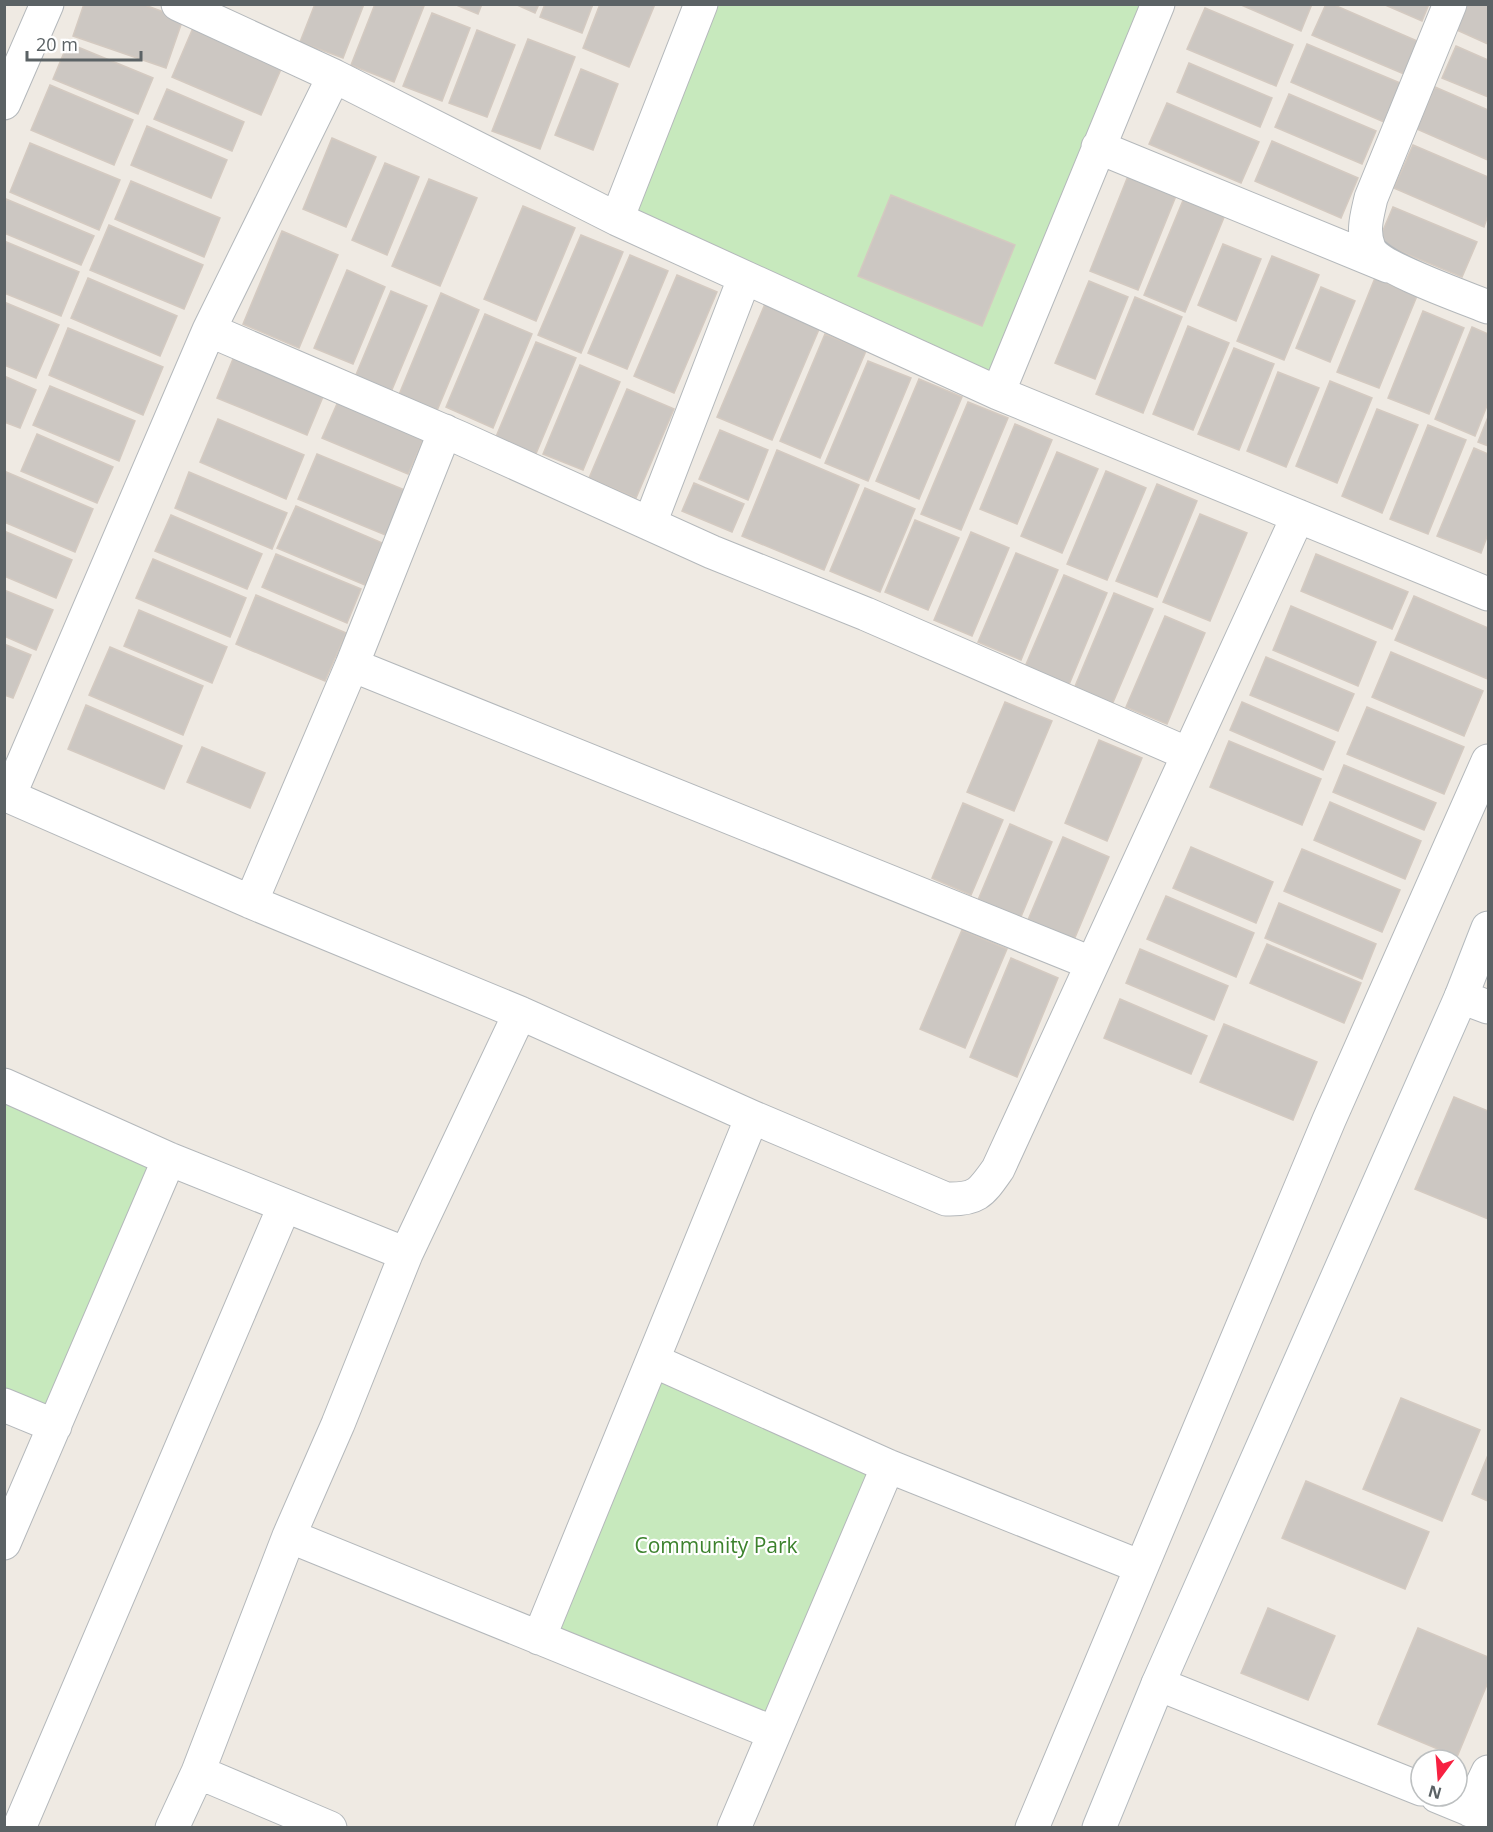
<svg xmlns="http://www.w3.org/2000/svg" width="1493" height="1832" font-family="'Open Sans',sans-serif">
<style>
.green{fill:#c7e9bd}
.building{fill:#ccc7c2;stroke:#d4cac1;stroke-width:1.5}
.lines{fill:none;stroke-linecap:round;stroke-linejoin:round}
.street-casing{stroke:#b4b8bb;stroke-width:35}
.secondary-casing{stroke:#b4babe;stroke-width:35}
.street{stroke:#fff;stroke-width:33}
.secondary{stroke:#fff;stroke-width:33}
.labels{text-anchor:middle;dominant-baseline:central;stroke-width:4.5;stroke-linejoin:round;paint-order:stroke}
.park-label{font-size:21px;fill:#3c822d;stroke:#fff}
</style>
<rect width="100%" height="100%" fill="#efeae3"/>
<!-- green -->
<path class="green" d="M 704,5 L 1159,5 L 993,384 L 617,219 Z
M 5,1088 L 167,1164 L 55,1426 L 5,1405 Z
M 654,1361 L 888,1466 L 774,1733 L 539,1638 Z"/>
<!-- building -->
<path class="building" d="M 84,4 L 142,4 L 183,19 L 166,68 L 73,36 Z
M 315,4 L 364,4 L 343,58 L 300,42 Z
M 375,4 L 424,6 L 394,82 L 351,65 Z
M 454,4 L 482,4 L 478,14 Z
M 515,4 L 539,4 L 535,13 Z
M 545,4 L 593,4 L 582,33 L 540,17 Z
M 600,4 L 655,4 L 629,67 L 583,48 Z
M 1239,4 L 1312,4 L 1301,31 Z
M 1326,4 L 1332,4 L 1417,41 L 1404,74 L 1312,35 Z
M 1383,4 L 1429,4 L 1422,21 Z
M 1468,4 L 1488,4 L 1488,44 L 1457,30 Z
M 1205,8 L 1293,45 L 1276,86 L 1187,49 Z
M 432,13 L 470,28 L 442,101 L 403,86 Z
M 193,28 L 282,67 L 261,115 L 172,77 Z
M 477,30 L 515,45 L 487,117 L 449,103 Z
M 528,39 L 575,57 L 540,149 L 492,131 Z
M 68,43 L 153,78 L 138,114 L 53,79 Z
M 1307,44 L 1400,83 L 1384,122 L 1291,82 Z
M 1456,46 L 1488,60 L 1488,97 L 1442,78 Z
M 1189,63 L 1272,98 L 1260,127 L 1177,92 Z
M 581,69 L 618,84 L 593,150 L 555,135 Z
M 50,85 L 133,120 L 114,165 L 31,130 Z
M 1435,87 L 1488,110 L 1488,160 L 1417,129 Z
M 167,89 L 244,122 L 232,151 L 154,119 Z
M 1289,94 L 1376,131 L 1362,164 L 1275,127 Z
M 1167,103 L 1259,142 L 1241,183 L 1149,144 Z
M 147,126 L 227,160 L 211,198 L 131,165 Z
M 332,138 L 376,157 L 346,227 L 303,209 Z
M 1272,141 L 1358,178 L 1341,218 L 1255,181 Z
M 30,143 L 120,180 L 99,230 L 10,192 Z
M 1413,145 L 1488,177 L 1488,215 L 1484,227 L 1394,188 Z
M 385,163 L 419,177 L 387,255 L 352,240 Z
M 1128,176 L 1176,196 L 1138,290 L 1090,271 Z
M 429,179 L 477,198 L 440,286 L 392,266 Z
M 131,181 L 220,218 L 204,257 L 115,219 Z
M 891,195 L 1015,245 L 982,326 L 858,276 Z
M 1184,198 L 1225,215 L 1185,312 L 1144,295 Z
M 6,199 L 94,236 L 81,265 L 4,233 Z
M 523,206 L 575,228 L 536,321 L 484,299 Z
M 1393,207 L 1477,242 L 1462,277 L 1378,242 Z
M 109,225 L 203,265 L 184,309 L 90,270 Z
M 282,231 L 338,255 L 299,348 L 243,324 Z
M 581,235 L 623,252 L 581,353 L 538,335 Z
M 4,241 L 79,272 L 61,316 L 4,293 Z
M 1223,244 L 1261,259 L 1236,321 L 1198,305 Z
M 630,255 L 668,271 L 627,369 L 588,353 Z
M 1272,256 L 1319,275 L 1284,360 L 1237,341 Z
M 347,270 L 385,287 L 353,364 L 314,348 Z
M 677,275 L 717,292 L 674,393 L 634,376 Z
M 88,278 L 177,316 L 160,356 L 71,318 Z
M 1375,278 L 1417,296 L 1379,388 L 1337,372 Z
M 1089,281 L 1128,297 L 1095,379 L 1055,363 Z
M 1321,287 L 1355,301 L 1330,362 L 1296,348 Z
M 391,291 L 427,306 L 391,392 L 355,377 Z
M 441,293 L 479,310 L 436,413 L 398,397 Z
M 1135,297 L 1182,317 L 1143,413 L 1096,394 Z
M 4,302 L 59,325 L 36,378 L 4,365 Z
M 765,304 L 820,327 L 772,440 L 717,417 Z
M 1423,311 L 1464,328 L 1429,414 L 1388,398 Z
M 485,314 L 532,334 L 493,428 L 446,407 Z
M 1188,326 L 1229,343 L 1193,430 L 1153,414 Z
M 1472,327 L 1488,334 L 1488,403 L 1475,436 L 1435,419 Z
M 68,328 L 163,367 L 143,415 L 49,375 Z
M 825,334 L 866,351 L 820,458 L 780,441 Z
M 536,342 L 576,358 L 535,456 L 495,439 Z
M 1234,348 L 1274,364 L 1239,450 L 1198,434 Z
M 235,354 L 325,392 L 307,435 L 217,398 Z
M 868,361 L 911,378 L 868,481 L 825,463 Z
M 580,365 L 620,382 L 583,470 L 543,454 Z
M 1278,372 L 1319,388 L 1286,467 L 1247,451 Z
M 4,376 L 36,390 L 20,428 L 4,422 Z
M 919,379 L 962,397 L 919,499 L 876,481 Z
M 1330,381 L 1372,398 L 1337,483 L 1296,466 Z
M 50,386 L 135,421 L 119,461 L 33,425 Z
M 627,389 L 674,409 L 636,498 L 589,478 Z
M 340,397 L 426,433 L 408,474 L 322,438 Z
M 968,402 L 1008,418 L 961,530 L 921,514 Z
M 1377,409 L 1418,425 L 1382,513 L 1342,496 Z
M 1488,417 L 1488,446 L 1478,442 Z
M 218,419 L 304,455 L 286,499 L 200,462 Z
M 1015,424 L 1052,440 L 1017,524 L 980,509 Z
M 1428,425 L 1466,440 L 1428,534 L 1390,519 Z
M 720,430 L 768,450 L 748,500 L 699,479 Z
M 37,434 L 113,467 L 97,503 L 21,471 Z
M 1474,448 L 1488,454 L 1488,534 L 1481,553 L 1437,536 Z
M 777,450 L 859,485 L 824,570 L 742,536 Z
M 1057,452 L 1098,469 L 1062,553 L 1021,536 Z
M 317,454 L 407,491 L 388,536 L 298,499 Z
M 4,471 L 93,509 L 75,552 L 4,522 Z
M 1106,471 L 1146,488 L 1107,580 L 1067,564 Z
M 189,472 L 287,513 L 272,549 L 175,508 Z
M 694,483 L 744,504 L 732,532 L 682,511 Z
M 1157,484 L 1197,501 L 1157,597 L 1116,581 Z
M 865,488 L 915,509 L 880,592 L 830,571 Z
M 296,506 L 382,543 L 365,585 L 277,548 Z
M 1200,514 L 1247,533 L 1210,621 L 1163,602 Z
M 171,515 L 262,554 L 247,589 L 155,551 Z
M 915,520 L 959,538 L 928,610 L 885,592 Z
M 4,531 L 72,560 L 56,598 L 4,576 Z
M 971,532 L 1009,548 L 972,636 L 934,620 Z
M 1016,553 L 1058,570 L 1021,660 L 978,642 Z
M 276,554 L 361,589 L 347,623 L 262,587 Z
M 1316,554 L 1408,592 L 1392,629 L 1301,591 Z
M 153,559 L 246,598 L 230,637 L 136,598 Z
M 1064,575 L 1107,593 L 1068,687 L 1024,669 Z
M 4,590 L 53,610 L 36,650 L 4,636 Z
M 1114,593 L 1153,609 L 1111,707 L 1073,691 Z
M 256,595 L 346,633 L 325,681 L 236,644 Z
M 1414,596 L 1488,628 L 1488,679 L 1395,640 Z
M 1291,606 L 1376,642 L 1358,686 L 1273,650 Z
M 139,610 L 227,647 L 212,683 L 124,646 Z
M 1165,616 L 1205,633 L 1167,724 L 1126,707 Z
M 4,644 L 31,655 L 13,698 L 4,695 Z
M 110,647 L 203,686 L 183,735 L 89,695 Z
M 1391,652 L 1483,691 L 1464,736 L 1372,697 Z
M 1266,657 L 1354,694 L 1338,731 L 1250,695 Z
M 1005,702 L 1052,721 L 1014,811 L 967,792 Z
M 1242,702 L 1335,742 L 1323,770 L 1230,730 Z
M 86,705 L 182,746 L 164,789 L 68,749 Z
M 1367,707 L 1464,747 L 1444,794 L 1347,754 Z
M 1099,740 L 1142,758 L 1107,841 L 1065,823 Z
M 1229,741 L 1321,779 L 1302,825 L 1210,787 Z
M 202,747 L 265,773 L 250,808 L 187,782 Z
M 1344,765 L 1436,803 L 1424,830 L 1333,792 Z
M 1330,802 L 1421,841 L 1405,879 L 1314,840 Z
M 963,803 L 1003,820 L 971,895 L 932,878 Z
M 1010,824 L 1052,842 L 1018,924 L 975,907 Z
M 1063,837 L 1109,857 L 1071,947 L 1025,927 Z
M 1191,847 L 1273,882 L 1256,923 L 1173,888 Z
M 1302,849 L 1400,890 L 1382,932 L 1284,891 Z
M 1166,896 L 1254,933 L 1236,977 L 1147,939 Z
M 1279,903 L 1376,944 L 1362,979 L 1265,938 Z
M 962,930 L 1007,949 L 965,1048 L 920,1029 Z
M 1267,944 L 1361,983 L 1344,1023 L 1250,983 Z
M 1140,949 L 1228,986 L 1214,1020 L 1126,983 Z
M 1011,958 L 1058,978 L 1017,1077 L 970,1057 Z
M 1120,999 L 1207,1036 L 1191,1074 L 1104,1038 Z
M 1224,1024 L 1317,1062 L 1293,1120 L 1200,1082 Z
M 1454,1097 L 1488,1111 L 1488,1219 L 1415,1189 Z
M 1401,1398 L 1480,1430 L 1442,1521 L 1363,1489 Z
M 1488,1455 L 1488,1501 L 1472,1494 Z
M 1306,1481 L 1429,1532 L 1405,1589 L 1282,1538 Z
M 1268,1608 L 1335,1636 L 1308,1700 L 1241,1673 Z
M 1418,1628 L 1488,1657 L 1488,1682 L 1457,1757 L 1378,1724 Z"/>
<g class="lines">
<!-- street casing -->
<g class="street-casing">
<path id="street" d="M 178,4 L 334,76 L 617,219 L 998,393 L 1488,594
M 1450,4 L 1371,198 C 1367,216 1362,231 1369,248 C 1377,267 1466,298 1488,307
M 4,103 L 47,4
M 1098,147 L 1388,266
M 617,219 L 701,4
M 209,330 L 460,438 L 712,552 L 866,614 L 1188,754
M 998,393 L 1158,4
M 650,523 L 744,279
M 352,665 L 1091,963
M 4,794 L 251,902 L 520,1013 L 752,1117 L 946,1199 C 977,1200 981,1193 998,1169 L 1298,516
M 9,796 L 209,330 L 334,76
M 251,902 L 352,665 L 445,431
M 1461,997 L 1488,1007
M 4,1085 L 169,1159 L 406,1254
M 654,1361 L 888,1466 L 1141,1567
M 4,1405 L 55,1426
M 289,1536 L 774,1733
M 4,1543 L 169,1159
M 539,1638 L 752,1117
M 1158,1684 L 1421,1789
M 198,1772 L 330,1828
M 1437,1796 L 1488,1817
M 1470,1810 L 1488,1772
M 19,1828 L 284,1207
M 172,1828 L 198,1772 L 289,1536 L 338,1424 L 406,1254 L 520,1013
M 734,1828 L 888,1466
M 1032,1828 L 1329,1120 L 1488,761"/>
</g>
<!-- secondary casing -->
<g class="secondary-casing">
<path id="secondary" d="M 1099,1828 L 1158,1684 L 1461,997 L 1488,928"/>
</g>
<!-- street -->
<use href="#street" class="street"/>
<!-- secondary -->
<use href="#secondary" class="secondary"/>
</g>
<g class="labels">
<!-- park labels -->
<g class="park-label">
<text x="716" y="1545">Community Park</text>
</g>
</g>
<!-- border -->
<rect width="1493" height="1832" fill="none" stroke="#5b6265" stroke-width="12"/>
<!-- north arrow -->
<g transform="translate(1439 1778) rotate(196)"><circle r="28" fill="#ffffff" stroke="#bdc0c1" stroke-width="1.5"/>
<path d="M0-4.5L10 22L0 15L-10 22Z" fill="#f72141"/>
<text y="-9" font-size="16" font-weight="bold" text-anchor="middle" fill="#5b6265">N</text>
</g>
<!-- scale -->
<path d="M27 51v9h114v-9" fill="none" stroke="#5b6265" stroke-width="3"/>
<text x="36" y="51" font-size="18" fill="#5b6265" stroke="#ffffff" stroke-width="4.5" paint-order="stroke">20 m</text>
</svg>
